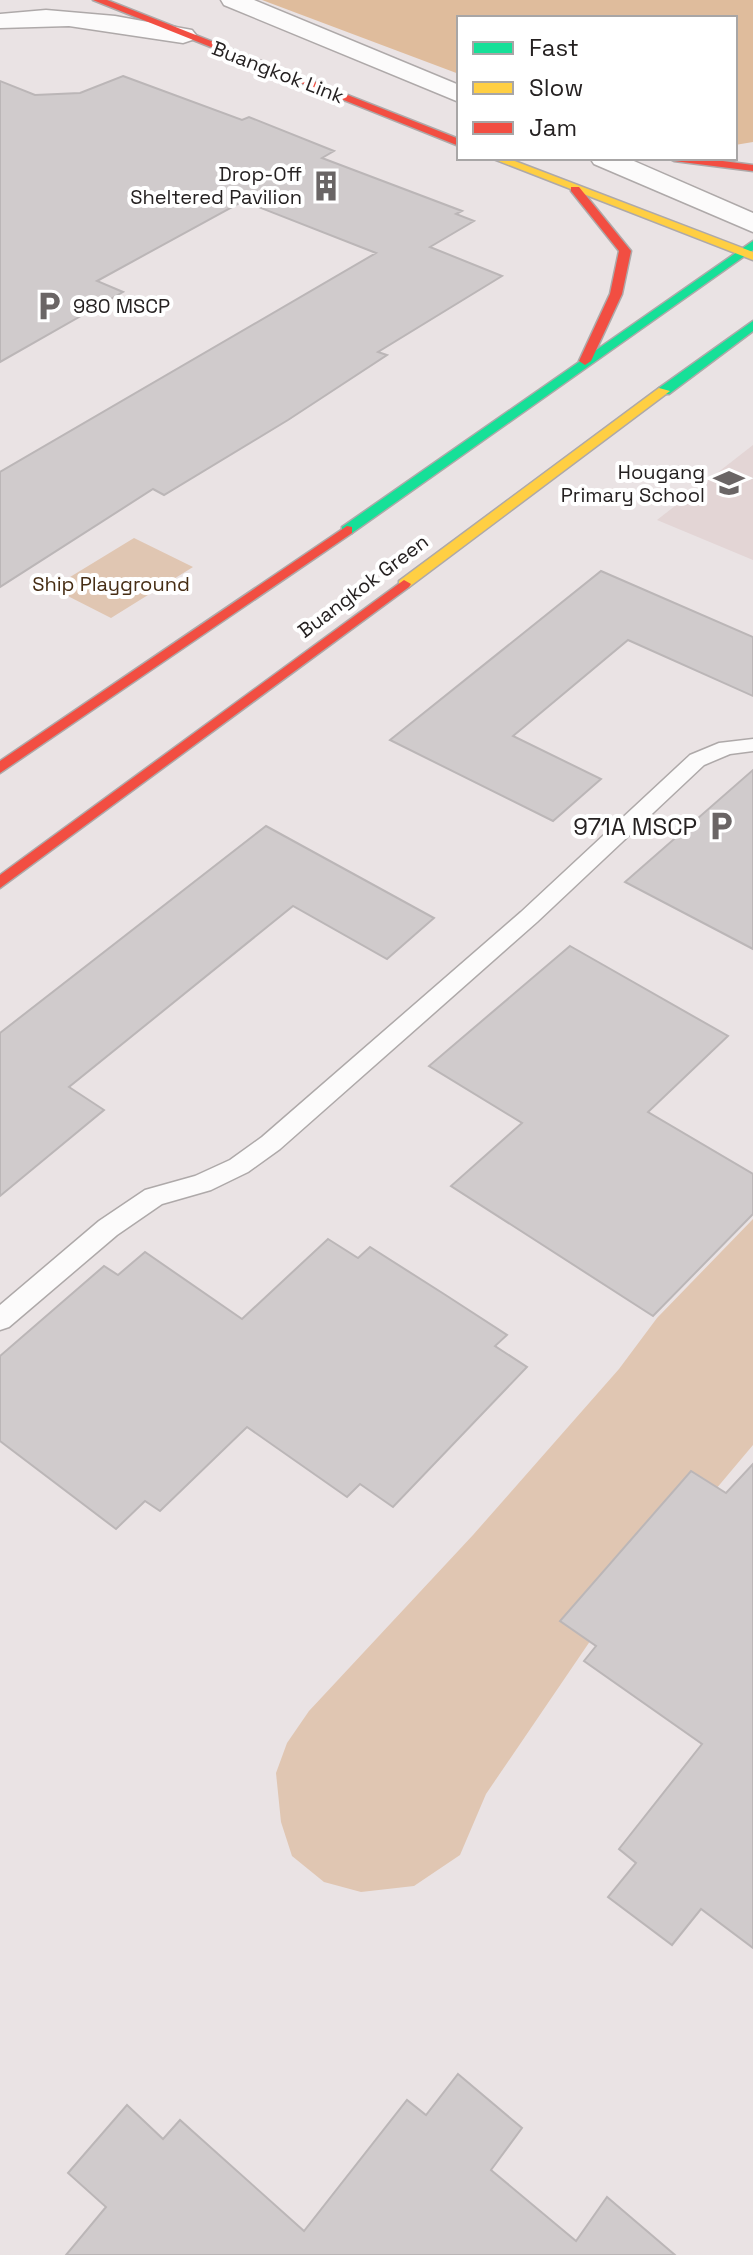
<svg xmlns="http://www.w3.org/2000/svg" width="753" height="2255" font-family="'Space Grotesk',sans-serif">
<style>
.built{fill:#e3d5d5}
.green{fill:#e0c6b2}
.forest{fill:#dfbc9c}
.building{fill:#d0cbcc;stroke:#bbb6b7;stroke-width:2}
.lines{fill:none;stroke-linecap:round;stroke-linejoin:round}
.lane-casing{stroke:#aea9a9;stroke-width:3}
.street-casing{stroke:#aea9a9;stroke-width:3}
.fast-casing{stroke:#aea9a9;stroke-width:3}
.slow-casing{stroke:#aea9a9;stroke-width:3}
.jam-casing{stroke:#aea9a9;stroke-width:3}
.lane{fill:#fcfbfb;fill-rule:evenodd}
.street{fill:#fcfbfb;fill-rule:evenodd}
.fast{fill:#16e098;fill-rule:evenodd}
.slow{fill:#ffcf43;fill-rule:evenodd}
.jam{fill:#f24e42;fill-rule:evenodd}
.labels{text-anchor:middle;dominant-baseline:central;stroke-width:8;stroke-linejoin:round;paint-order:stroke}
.far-street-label{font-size:20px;fill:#252121;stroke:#fff}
.far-poi-label{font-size:20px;fill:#252121;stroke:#fff;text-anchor:end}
.far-park-label{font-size:20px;fill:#462d14;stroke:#fff}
.poi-label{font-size:24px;fill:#252121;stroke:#fff;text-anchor:end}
</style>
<rect width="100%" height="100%" fill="#eae3e4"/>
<!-- built -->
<path class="built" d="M 753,445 L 753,560 L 657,520 Z"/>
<!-- green -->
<path class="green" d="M 134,538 L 193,567 L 111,618 L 52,588 Z
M 753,1219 L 753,1445 L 599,1628 L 486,1794 L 460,1855 L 414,1886 L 361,1892 L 324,1882 L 292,1856 L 281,1822 L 276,1773 L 287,1743 L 309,1711 L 473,1535 L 619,1369 L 657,1318 Z"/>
<!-- forest -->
<path class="forest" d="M 262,0 L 753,0 L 753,142 L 735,145 L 735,18 L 459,18 L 459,74 Z"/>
<!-- building -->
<path class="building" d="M 123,76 L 242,120 L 249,117 L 334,151 L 322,158 L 462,211 L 456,214 L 474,221 L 430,247 L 502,276 L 378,352 L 387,355 L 288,420 L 164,495 L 153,489 L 0,587 L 0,472 L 376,253 L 243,201 L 97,281 L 123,292 L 0,362 L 0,81 L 35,95 L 80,93 Z
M 601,571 L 753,637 L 753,696 L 628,640 L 513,736 L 601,779 L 553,821 L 390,740 Z
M 753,770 L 753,949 L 625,882 Z
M 266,826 L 434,918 L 387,959 L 293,906 L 69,1087 L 104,1110 L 0,1196 L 0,1033 Z
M 570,946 L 728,1036 L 648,1112 L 753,1174 L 753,1214 L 653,1316 L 451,1186 L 522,1123 L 429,1066 Z
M 328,1239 L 358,1258 L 370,1247 L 444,1294 L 507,1335 L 495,1346 L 527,1367 L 393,1507 L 360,1484 L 347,1497 L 247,1427 L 160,1511 L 145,1501 L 116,1529 L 0,1441 L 0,1356 L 104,1266 L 118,1275 L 145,1252 L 242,1319 Z
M 753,1464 L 753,1948 L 701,1909 L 672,1945 L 608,1897 L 636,1863 L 619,1849 L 702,1744 L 584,1661 L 596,1646 L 560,1621 L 691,1471 L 726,1493 Z
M 458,2074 L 522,2128 L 491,2170 L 576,2241 L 607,2197 L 675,2255 L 66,2255 L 106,2207 L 68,2173 L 127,2105 L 163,2139 L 180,2120 L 304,2231 L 407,2100 L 426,2115 Z"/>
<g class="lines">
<!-- lane casing -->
<g class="lane-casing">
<path id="lane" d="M 753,739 L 753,751 L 730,754 L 704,765 L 537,922 L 280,1149 L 248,1172 L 211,1190 L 162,1204 L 117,1235 L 9,1327 L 0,1330 L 0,1305 L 99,1221 L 145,1190 L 195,1176 L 230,1160 L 262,1137 L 521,912 L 690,755 L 719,743 Z"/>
</g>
<!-- street casing -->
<g class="street-casing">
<path id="street" d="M 221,0 L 254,0 L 459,85 L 459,102 L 224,5 Z
M 46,10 L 115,16 L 192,30 L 196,35 L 192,40 L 183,43 L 69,26 L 0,28 L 0,14 Z
M 590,158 L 627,158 L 753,213 L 753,232 L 594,164 Z"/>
</g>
<!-- fast casing -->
<g class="fast-casing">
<path id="fast" d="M 753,241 L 753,250 L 352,533 L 342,533 L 342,527 Z
M 753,321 L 753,331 L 669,394 L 659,394 L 659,388 Z"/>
</g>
<!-- slow casing -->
<g class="slow-casing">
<path id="slow" d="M 491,158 L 507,158 L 753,252 L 753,260 Z
M 659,388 L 670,391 L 409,587 L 399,587 L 399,581 Z"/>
</g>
<!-- jam casing -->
<g class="jam-casing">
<path id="jam" d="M 93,0 L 107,0 L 459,139 L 459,146 Z
M 668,158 L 700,158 L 753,165 L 753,171 L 674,161 Z
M 571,187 L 579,187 L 631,251 L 622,294 L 591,361 L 585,365 L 579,361 L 610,294 L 619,251 L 571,191 Z
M 347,526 L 352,527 L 352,533 L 0,773 L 0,761 Z
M 404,580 L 411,584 L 409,587 L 0,888 L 0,875 Z"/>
</g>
<!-- lane -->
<use href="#lane" class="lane"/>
<!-- street -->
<use href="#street" class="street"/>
<!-- fast -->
<use href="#fast" class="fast"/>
<!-- slow -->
<use href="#slow" class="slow"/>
<!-- jam -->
<use href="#jam" class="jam"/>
</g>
<!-- icons -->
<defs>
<g id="building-bare" transform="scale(2.4)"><path d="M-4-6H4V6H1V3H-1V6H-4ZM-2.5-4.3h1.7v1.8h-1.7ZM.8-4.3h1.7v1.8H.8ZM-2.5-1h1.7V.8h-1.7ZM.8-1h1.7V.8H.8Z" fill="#6a6565" stroke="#fff" stroke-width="2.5" paint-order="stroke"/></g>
<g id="parking-bare" transform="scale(2.4)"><path d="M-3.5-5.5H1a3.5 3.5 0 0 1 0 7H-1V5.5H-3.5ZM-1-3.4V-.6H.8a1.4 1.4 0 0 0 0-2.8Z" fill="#6a6565" stroke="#fff" stroke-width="2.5" paint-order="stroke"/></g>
<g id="school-bare" transform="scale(2.4)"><path d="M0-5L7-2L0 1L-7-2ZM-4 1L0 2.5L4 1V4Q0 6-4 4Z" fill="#6a6565" stroke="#fff" stroke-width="2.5" paint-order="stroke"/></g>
</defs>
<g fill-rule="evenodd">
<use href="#building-bare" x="326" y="186"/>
<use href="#parking-bare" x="49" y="306"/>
<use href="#school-bare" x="729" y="483"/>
<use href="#parking-bare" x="721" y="826"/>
</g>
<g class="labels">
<!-- far-street labels -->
<g class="far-street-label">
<text transform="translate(278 72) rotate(21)">Buangkok Link</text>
<text transform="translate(363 586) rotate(-37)">Buangkok Green</text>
</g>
<!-- far-poi labels -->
<g class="far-poi-label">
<text x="302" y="174">Drop-Off<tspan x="302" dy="23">Sheltered Pavilion</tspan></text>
<text x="73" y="306" text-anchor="start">980 MSCP</text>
<text x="705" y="472">Hougang<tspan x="705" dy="23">Primary School</tspan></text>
</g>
<!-- far-park labels -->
<g class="far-park-label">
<text x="111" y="584">Ship Playground</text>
</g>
<!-- poi labels -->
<g class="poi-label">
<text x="697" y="826">971A MSCP</text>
</g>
</g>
<!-- legend -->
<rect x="457" y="16" width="280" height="144" fill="#ffffff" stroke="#a8a6a6" stroke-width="2"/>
<rect x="473" y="42" width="40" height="12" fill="#16e098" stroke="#a8a6a6" stroke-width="2"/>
<text x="529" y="56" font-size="24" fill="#252121">Fast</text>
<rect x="473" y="82" width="40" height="12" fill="#ffcf43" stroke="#a8a6a6" stroke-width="2"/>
<text x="529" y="96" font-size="24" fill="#252121">Slow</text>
<rect x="473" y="122" width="40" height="12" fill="#f24e42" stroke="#a8a6a6" stroke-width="2"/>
<text x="529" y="136" font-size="24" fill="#252121">Jam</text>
</svg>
